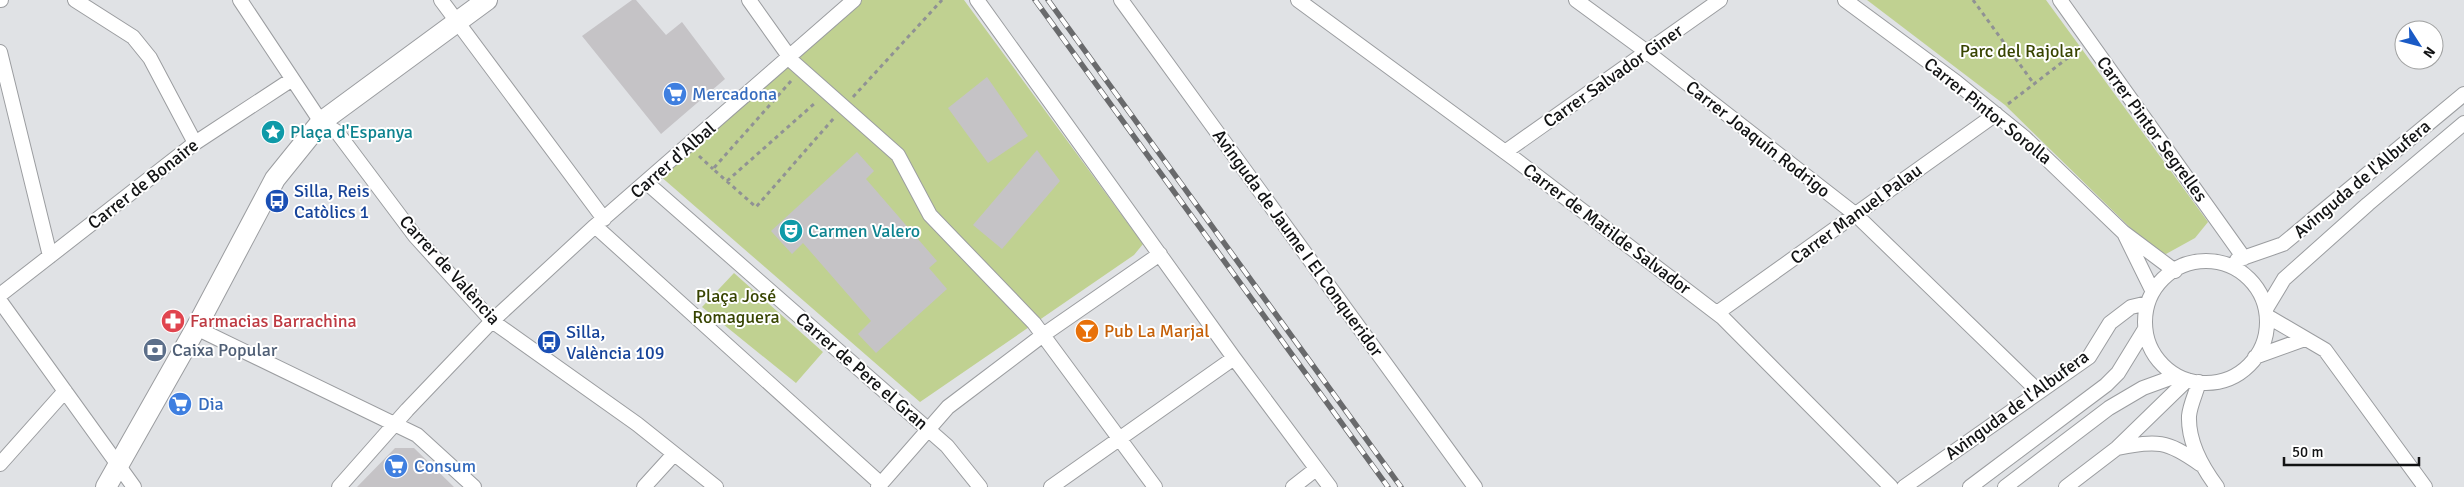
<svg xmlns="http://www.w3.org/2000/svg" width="2464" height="487" font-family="Signika,sans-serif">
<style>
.green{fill:#c0d191}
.building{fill:#c5c3c6}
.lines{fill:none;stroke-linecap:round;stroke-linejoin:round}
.street-casing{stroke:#9b9da0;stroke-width:16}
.secondary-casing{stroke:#9b9da0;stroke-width:22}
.path{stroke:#909294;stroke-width:3;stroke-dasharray:4 4;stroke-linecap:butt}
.street{stroke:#fff;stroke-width:14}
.secondary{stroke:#fff;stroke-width:20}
.rail-casing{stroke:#696a6c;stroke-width:5.5}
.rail{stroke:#fff;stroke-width:4;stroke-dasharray:11;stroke-linecap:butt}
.labels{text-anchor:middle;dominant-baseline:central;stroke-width:4;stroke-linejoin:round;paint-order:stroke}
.park-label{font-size:18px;fill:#374400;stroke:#fff}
.street-label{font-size:18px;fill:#121314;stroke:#fff}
.shop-label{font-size:18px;fill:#366cbe;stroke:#fff;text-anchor:start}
.culture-label{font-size:18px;fill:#0d838f;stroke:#fff;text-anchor:start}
.transit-label{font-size:18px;fill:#164399;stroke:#fff;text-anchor:start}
.health-label{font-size:18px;fill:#be3a42;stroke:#fff;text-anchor:start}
.food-label{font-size:18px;fill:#c56008;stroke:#fff;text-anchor:start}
.service-label{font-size:18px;fill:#4e5e75;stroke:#fff;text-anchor:start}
</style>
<rect width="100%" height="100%" fill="#e0e2e5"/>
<!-- green -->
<path class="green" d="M 862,0 L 964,0 L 1143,244 L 1134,255 L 920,402 L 659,175 Z
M 1867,0 L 2046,0 L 2208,222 L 2195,238 L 2166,254 L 2152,249 L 2005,105 Z
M 734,273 L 823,352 L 796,383 L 702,307 Z"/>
<!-- building -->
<path class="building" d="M 632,0 L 636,0 L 666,35 L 682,22 L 725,79 L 661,134 L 582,36 Z
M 987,77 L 1028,136 L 988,163 L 948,108 Z
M 1037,150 L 1060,181 L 1002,249 L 973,225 Z
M 857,152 L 874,171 L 866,179 L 937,261 L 929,268 L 947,289 L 876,353 L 858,334 L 871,321 L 803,243 L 792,254 L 771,231 Z
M 395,448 L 414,448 L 454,487 L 357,487 Z"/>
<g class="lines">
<!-- street casing -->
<g class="street-casing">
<path id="street" d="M 0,0 L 1,0
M 75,0 L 133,37 L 150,58 L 195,143
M 240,0 L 321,122 L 337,132 L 415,236 L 492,321 L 637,424 L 716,487
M 441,0 L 604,219
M 749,0 L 793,62 L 898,155 L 930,215 L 1034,323 L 1155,487
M 977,0 L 1234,358 L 1330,487
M 1121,0 L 1475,487
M 1298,0 L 1516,160 L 1723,318 L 1891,487
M 1576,0 L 1647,52 L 1855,214 L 2039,392
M 1845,0 L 1956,82 L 2025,138 L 2123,232 L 2175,271
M 2060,0 L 2244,258
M 0,52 L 50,256
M 1505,152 L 1720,0
M 647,183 L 947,446 L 980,487
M 595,226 L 881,484
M 2125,235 L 2152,290
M 2237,260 L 2283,244 L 2464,94
M2145 322a61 61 0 1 1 122 0a61 61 0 1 1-122 0Z
M 0,295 L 195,143 L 291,80
M 0,301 L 134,487
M 2266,309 L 2284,279 L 2368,204 L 2464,123
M 1717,313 L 1996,114
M 2267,316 L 2325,350 L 2425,487
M 196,328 L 417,435 L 474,487
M 2255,357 L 2305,339
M 2199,382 C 2196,393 2190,405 2189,416 C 2188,443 2202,467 2217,487
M 2117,448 C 2157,441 2165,439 2200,464
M 0,464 L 65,391
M 339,487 L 407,410 L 492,321 L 595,226 L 854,0
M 644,487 L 674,454
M 878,487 L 948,407 L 1043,335 L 1160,254
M 1051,487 L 1234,358
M 1293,487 L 1316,469
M 1904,487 L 2089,357 L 2110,323 L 2131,307 L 2148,303
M 1970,487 L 2106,385 L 2118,373 L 2145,329
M 2005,487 L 2109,408 L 2143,388 L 2176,376
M 2066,487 L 2117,448 L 2187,380"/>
</g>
<!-- secondary casing -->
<g class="secondary-casing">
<path id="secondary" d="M 106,487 L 196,328 L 275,179 L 321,122 L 487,0"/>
</g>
<!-- path -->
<path class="path" d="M 1973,0 L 2034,84
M 791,81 L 713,169 L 756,207 L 834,118
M 853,97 L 942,0
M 2008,104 L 2078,50
M 699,156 L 713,169
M 727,181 L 815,103"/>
<!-- street -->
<use href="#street" class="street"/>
<!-- secondary -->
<use href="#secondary" class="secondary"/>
<!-- rail casing -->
<g class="rail-casing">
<path id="rail" d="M 1035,0 L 1388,487
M 1048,0 L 1401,487"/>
</g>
<!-- rail -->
<use href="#rail" class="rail"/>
</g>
<!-- icons -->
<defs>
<g id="supermarket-disc" transform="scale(1.25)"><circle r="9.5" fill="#3f7fe0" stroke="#fff"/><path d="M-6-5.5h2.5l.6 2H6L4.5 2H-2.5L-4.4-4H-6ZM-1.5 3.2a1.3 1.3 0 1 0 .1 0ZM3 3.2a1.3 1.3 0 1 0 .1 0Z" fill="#fff"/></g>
<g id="sight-disc" transform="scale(1.25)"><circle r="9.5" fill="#0f9aa8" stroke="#fff"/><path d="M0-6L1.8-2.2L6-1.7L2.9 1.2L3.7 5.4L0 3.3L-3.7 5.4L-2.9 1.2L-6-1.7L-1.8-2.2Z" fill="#fff"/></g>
<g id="bus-disc" transform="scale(1.25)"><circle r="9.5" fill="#1a4fb4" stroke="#fff"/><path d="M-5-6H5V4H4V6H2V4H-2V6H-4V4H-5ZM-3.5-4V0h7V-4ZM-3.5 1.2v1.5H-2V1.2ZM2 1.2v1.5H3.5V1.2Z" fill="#fff"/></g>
<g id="theatre-disc" transform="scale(1.25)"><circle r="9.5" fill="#0f9aa8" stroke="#fff"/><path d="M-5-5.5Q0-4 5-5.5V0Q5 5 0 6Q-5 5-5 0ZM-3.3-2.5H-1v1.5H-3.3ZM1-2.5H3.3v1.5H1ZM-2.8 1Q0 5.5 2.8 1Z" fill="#fff"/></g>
<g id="pharmacy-disc" transform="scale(1.25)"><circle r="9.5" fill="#e0444e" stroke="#fff"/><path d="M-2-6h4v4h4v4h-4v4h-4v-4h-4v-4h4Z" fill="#fff"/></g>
<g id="bar-disc" transform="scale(1.25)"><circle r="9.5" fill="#e8710a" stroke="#fff"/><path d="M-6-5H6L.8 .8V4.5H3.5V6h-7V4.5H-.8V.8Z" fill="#fff"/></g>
<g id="bank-disc" transform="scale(1.25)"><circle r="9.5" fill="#5c6f8a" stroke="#fff"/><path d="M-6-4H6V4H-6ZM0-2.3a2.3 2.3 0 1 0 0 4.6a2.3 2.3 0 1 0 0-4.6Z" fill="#fff"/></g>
</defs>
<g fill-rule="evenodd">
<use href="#supermarket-disc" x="675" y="94"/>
<use href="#sight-disc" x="273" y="132"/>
<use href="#bus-disc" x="277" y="201"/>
<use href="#theatre-disc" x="791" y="231"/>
<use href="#pharmacy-disc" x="173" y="321"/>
<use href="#bar-disc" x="1087" y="331"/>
<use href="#bus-disc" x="549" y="342"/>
<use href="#bank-disc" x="155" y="350"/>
<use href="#supermarket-disc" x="180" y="404"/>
<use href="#supermarket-disc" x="396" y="466"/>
</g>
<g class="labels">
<!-- park labels -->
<g class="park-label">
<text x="2020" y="51">Parc del Rajolar</text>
<text x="736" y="296">Plaça José<tspan x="736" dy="21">Romaguera</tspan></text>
</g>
<!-- street labels -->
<g class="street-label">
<text transform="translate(1613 76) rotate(-35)">Carrer Salvador Giner</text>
<text transform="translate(1988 111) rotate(39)">Carrer Pintor Sorolla</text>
<text transform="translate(2152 129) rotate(54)">Carrer Pintor Segrelles</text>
<text transform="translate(1758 139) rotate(38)">Carrer Joaquín Rodrigo</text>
<text transform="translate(673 160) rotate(-41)">Carrer d'Albal</text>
<text transform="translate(2362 179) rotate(-40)">Avinguda de l'Albufera</text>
<text transform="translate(143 184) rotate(-38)">Carrer de Bonaire</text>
<text transform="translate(1856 214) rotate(-36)">Carrer Manuel Palau</text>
<text transform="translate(1607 229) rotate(37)">Carrer de Matilde Salvador</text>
<text transform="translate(1298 243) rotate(54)">Avinguda de Jaume I El Conqueridor</text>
<text transform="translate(450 270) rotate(48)">Carrer de València</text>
<text transform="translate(862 371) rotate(41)">Carrer de Pere el Gran</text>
<text transform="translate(2017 405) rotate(-36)">Avinguda de l'Albufera</text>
</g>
<!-- shop labels -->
<g class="shop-label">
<text x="692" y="94">Mercadona</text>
<text x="198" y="404">Dia</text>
<text x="414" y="466">Consum</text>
</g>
<!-- culture labels -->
<g class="culture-label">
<text x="290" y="132">Plaça d'Espanya</text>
<text x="808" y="231">Carmen Valero</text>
</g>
<!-- transit labels -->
<g class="transit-label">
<text x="294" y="191">Silla, Reis<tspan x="294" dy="21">Catòlics 1</tspan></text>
<text x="566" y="332">Silla,<tspan x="566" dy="21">València 109</tspan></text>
</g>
<!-- health labels -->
<g class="health-label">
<text x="190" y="321">Farmacias Barrachina</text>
</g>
<!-- food labels -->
<g class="food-label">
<text x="1104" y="331">Pub La Marjal</text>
</g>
<!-- service labels -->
<g class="service-label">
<text x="172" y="350">Caixa Popular</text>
</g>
</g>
<!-- north arrow -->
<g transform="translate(2419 45) rotate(126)"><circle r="24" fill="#ffffff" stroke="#a0a1a1"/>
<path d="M0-4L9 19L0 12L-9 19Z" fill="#1a5ac5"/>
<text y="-8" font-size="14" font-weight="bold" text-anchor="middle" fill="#121314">N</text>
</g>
<!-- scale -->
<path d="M2284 457v8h135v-8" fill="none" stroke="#121314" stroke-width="2.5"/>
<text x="2292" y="457" font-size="15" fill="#121314" stroke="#ffffff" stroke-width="4" paint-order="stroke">50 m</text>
</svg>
